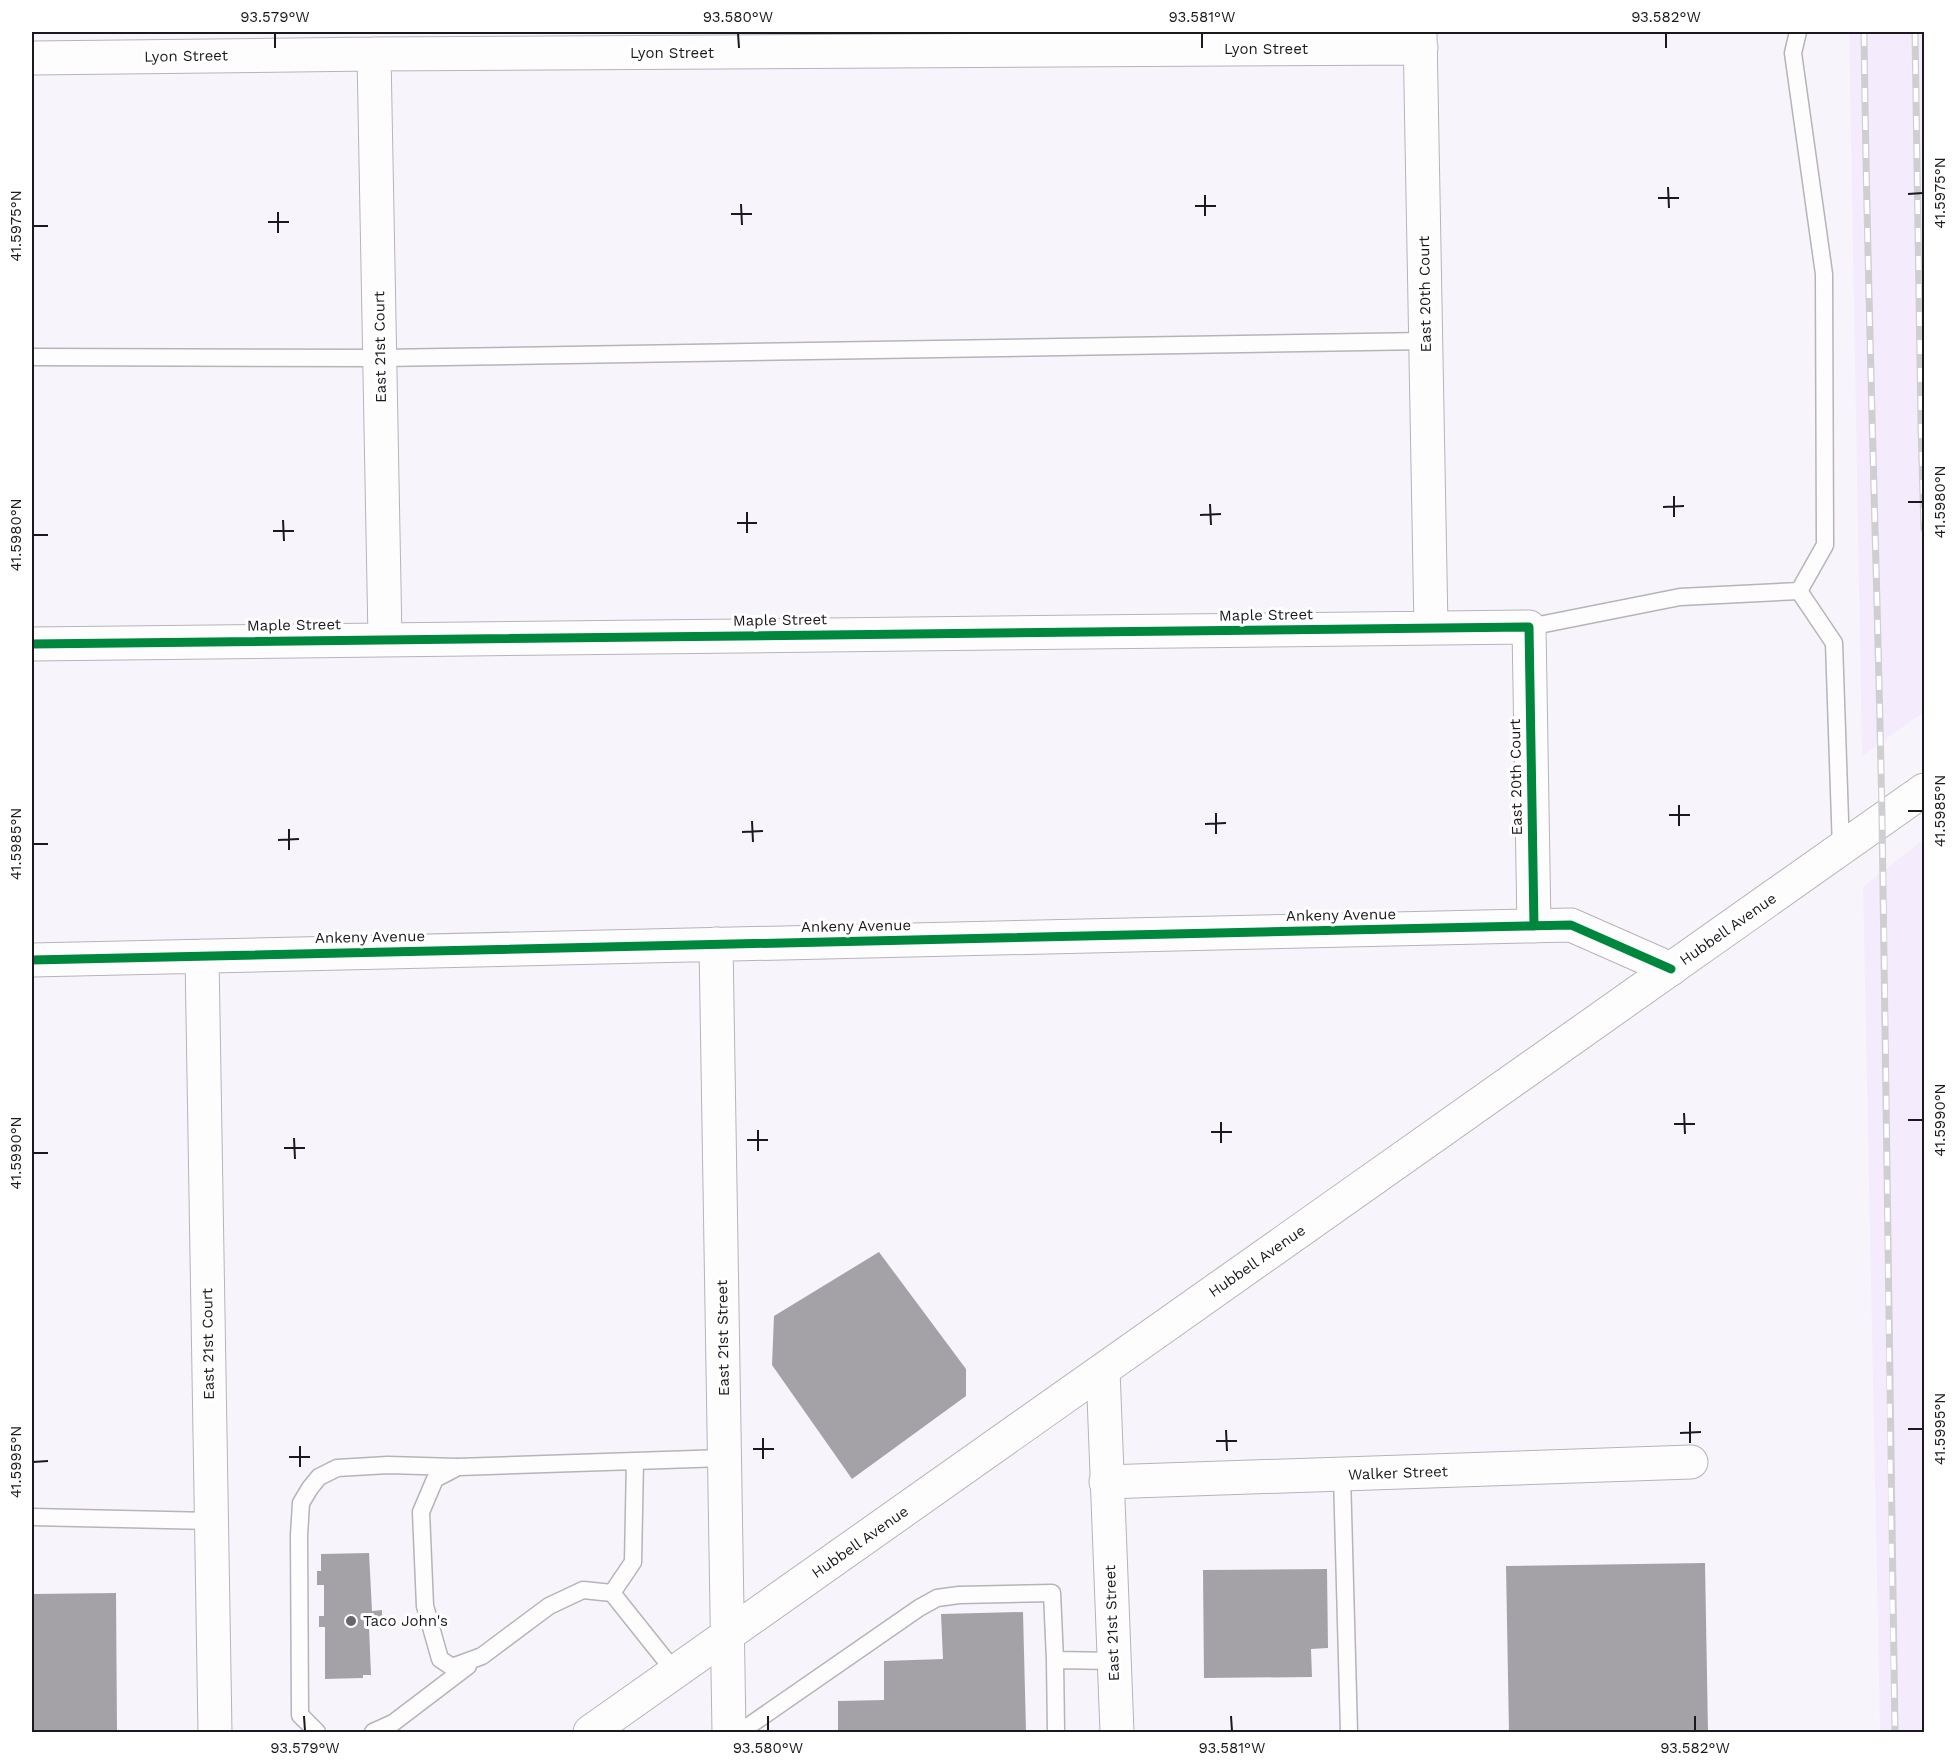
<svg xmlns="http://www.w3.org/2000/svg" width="1956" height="1764" viewBox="0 0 1956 1764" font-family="'Work Sans',sans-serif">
<rect width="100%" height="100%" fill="#f8f4fb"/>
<path fill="#f4ecfc" d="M1849,32H1924V712L1862,756Z
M1924,839V1732H1880L1863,887Z"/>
<path fill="#a5a2a7" d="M879,1252L966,1369V1396L852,1479L772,1365L774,1316Z
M369,1553L372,1611L382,1610V1627H369L371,1675H363V1678L325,1679V1627H319V1616H324V1585H317V1571H321V1554Z
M1705,1563L1708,1732H1509L1506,1566Z
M1327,1569L1328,1648L1311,1649L1312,1677L1204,1678L1203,1570Z
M116,1593L117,1732H32V1594Z
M1023,1612L1026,1732H838V1701L884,1700V1661L943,1659L941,1614Z"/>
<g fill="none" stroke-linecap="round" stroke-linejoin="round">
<defs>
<path id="service" d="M1798,32L1793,53L1824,274L1825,545L1799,591
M32,357L380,358L1426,341
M1529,627L1680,597L1799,591L1834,643L1841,849
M1342,1475L1349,1732
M32,1517L211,1521
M612,1593L633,1562L635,1461
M1055,1660L1056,1732
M675,1672L612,1593L583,1590L549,1606L482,1656L452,1667L440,1659L425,1606L421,1512L435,1479L458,1467L724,1458
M317,1732L300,1715L299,1535L301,1503L310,1488L319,1477L337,1468L388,1465L457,1467
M373,1732L393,1723L468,1666
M740,1732L919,1608L937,1598L959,1595L1052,1593L1055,1660L1114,1661"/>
<path id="minor" d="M1420,32L1431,628
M374,54L385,639
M32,58L374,54L1421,48
M32,644L1529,627L1534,926
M716,944L729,1732
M202,956L215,1732
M32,960L1571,925L1671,969
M1106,1482L1691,1462"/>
<path id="secondary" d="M1103,1370L1117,1732
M590,1732L1924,790"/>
</defs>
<use href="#service" stroke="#b7b3b9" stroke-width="19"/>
<use href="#minor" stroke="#b7b3b9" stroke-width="35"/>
<use href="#secondary" stroke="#b7b3b9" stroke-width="35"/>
<use href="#service" stroke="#fefdfe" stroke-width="16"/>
<use href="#minor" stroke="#fefdfe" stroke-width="33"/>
<use href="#secondary" stroke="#fefdfe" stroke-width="33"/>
<defs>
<path id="rail" d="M1864,32C1867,294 1877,556 1882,818C1888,1123 1888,1428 1895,1732
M1915,32L1921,428L1924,529"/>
</defs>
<use href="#rail" stroke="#cfced0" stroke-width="7"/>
<use href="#rail" stroke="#fff" stroke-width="4.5" stroke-dasharray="14" stroke-linecap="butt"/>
<defs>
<path id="cycleway" d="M32,644L1529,627L1534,926
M32,960L1571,925L1671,969"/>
</defs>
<use href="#cycleway" stroke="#fff" stroke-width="13"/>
<use href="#cycleway" stroke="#00873e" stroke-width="9"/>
</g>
<path fill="none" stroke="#1b181e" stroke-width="2" d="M275,33V48M738,33L739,48M1202,33V48M1666,33V48M1668,187L1669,208M1908,194L1923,193M1205,195V216M1658,198H1679M741,204L742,225M1195,206H1216M278,212V233M731,214H752M268,222H289M33,226H48M1674,496V517M1908,502H1923M1210,504L1211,525M1663,507L1684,506M747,512V533M1200,515L1221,514M283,520L284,541M737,523H757M273,531H294M33,535H48M1679,805V826M1908,811H1923M1216,813V834M1669,815H1690M752,821L753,842M1205,824L1226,823M289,829V850M742,832L763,831M278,840L299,839M33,844H48M1684,1113L1685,1134M1908,1120H1923M1221,1122V1143M1674,1124H1695M758,1130V1151M1211,1132H1232M294,1138L295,1159M747,1140H768M284,1148H305M33,1153H48M1690,1422V1443M1908,1429H1923M1226,1430L1227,1451M1680,1433L1701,1432M763,1438V1459M1216,1441H1237M300,1446V1467M753,1449H774M289,1457H310M33,1462L48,1461M304,1716L305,1731M768,1716V1731M1231,1716L1232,1731M1695,1716V1731"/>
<circle fill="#68656b" stroke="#fff" stroke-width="2" cx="351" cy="1621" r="6"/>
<g text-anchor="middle" stroke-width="6" stroke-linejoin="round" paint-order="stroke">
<g font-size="15" fill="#1b181e" stroke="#fff">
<text x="1266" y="54">Lyon Street</text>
<text x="672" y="58">Lyon Street</text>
<text transform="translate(186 56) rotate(-1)" y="5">Lyon Street</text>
<text transform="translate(1425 294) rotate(-91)" y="5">East 20th Court</text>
<text transform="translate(380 347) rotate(-91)" y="5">East 21st Court</text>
<text transform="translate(1266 615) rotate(-1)" y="5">Maple Street</text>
<text transform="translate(780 620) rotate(-1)" y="5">Maple Street</text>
<text transform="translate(294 625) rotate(-1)" y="5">Maple Street</text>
<text transform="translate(1516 777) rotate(-91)" y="5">East 20th Court</text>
<text transform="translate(1341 915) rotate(-1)" y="5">Ankeny Avenue</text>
<text transform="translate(856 926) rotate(-1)" y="5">Ankeny Avenue</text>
<text transform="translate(1728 929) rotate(-35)" y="5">Hubbell Avenue</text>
<text transform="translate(370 937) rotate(-1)" y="5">Ankeny Avenue</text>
<text transform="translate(1257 1261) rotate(-35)" y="5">Hubbell Avenue</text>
<text transform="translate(723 1338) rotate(-91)" y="5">East 21st Street</text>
<text transform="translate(208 1344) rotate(-91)" y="5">East 21st Court</text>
<text transform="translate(1398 1473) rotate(-2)" y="5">Walker Street</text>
<text transform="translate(860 1542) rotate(-35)" y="5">Hubbell Avenue</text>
<text transform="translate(1112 1623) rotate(-92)" y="5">East 21st Street</text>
</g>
<g font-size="15" fill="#1b181e" stroke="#fff" text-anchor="start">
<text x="363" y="1626">Taco John's</text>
</g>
</g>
<rect width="1956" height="1764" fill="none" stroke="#ffffff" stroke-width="66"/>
<rect x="33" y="33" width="1890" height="1698" fill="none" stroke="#1b181e" stroke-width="2"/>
<g font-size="15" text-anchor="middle" fill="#1b181e">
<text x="275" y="22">93.579°W</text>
<text x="738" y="22">93.580°W</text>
<text x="1202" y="22">93.581°W</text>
<text x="1666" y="22">93.582°W</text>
<text transform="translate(1940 193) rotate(-90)" y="5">41.5975°N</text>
<text transform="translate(16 226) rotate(-90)" y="5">41.5975°N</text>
<text transform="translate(1940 502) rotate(-90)" y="5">41.5980°N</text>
<text transform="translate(16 535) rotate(-90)" y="5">41.5980°N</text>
<text transform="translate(1940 811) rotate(-90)" y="5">41.5985°N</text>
<text transform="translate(16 844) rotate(-90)" y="5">41.5985°N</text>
<text transform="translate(1940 1120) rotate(-90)" y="5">41.5990°N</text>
<text transform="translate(16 1153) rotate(-90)" y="5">41.5990°N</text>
<text transform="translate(1940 1429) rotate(-90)" y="5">41.5995°N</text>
<text transform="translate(16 1462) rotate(-90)" y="5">41.5995°N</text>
<text x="305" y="1753">93.579°W</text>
<text x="768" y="1753">93.580°W</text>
<text x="1232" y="1753">93.581°W</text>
<text x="1695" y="1753">93.582°W</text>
</g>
</svg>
